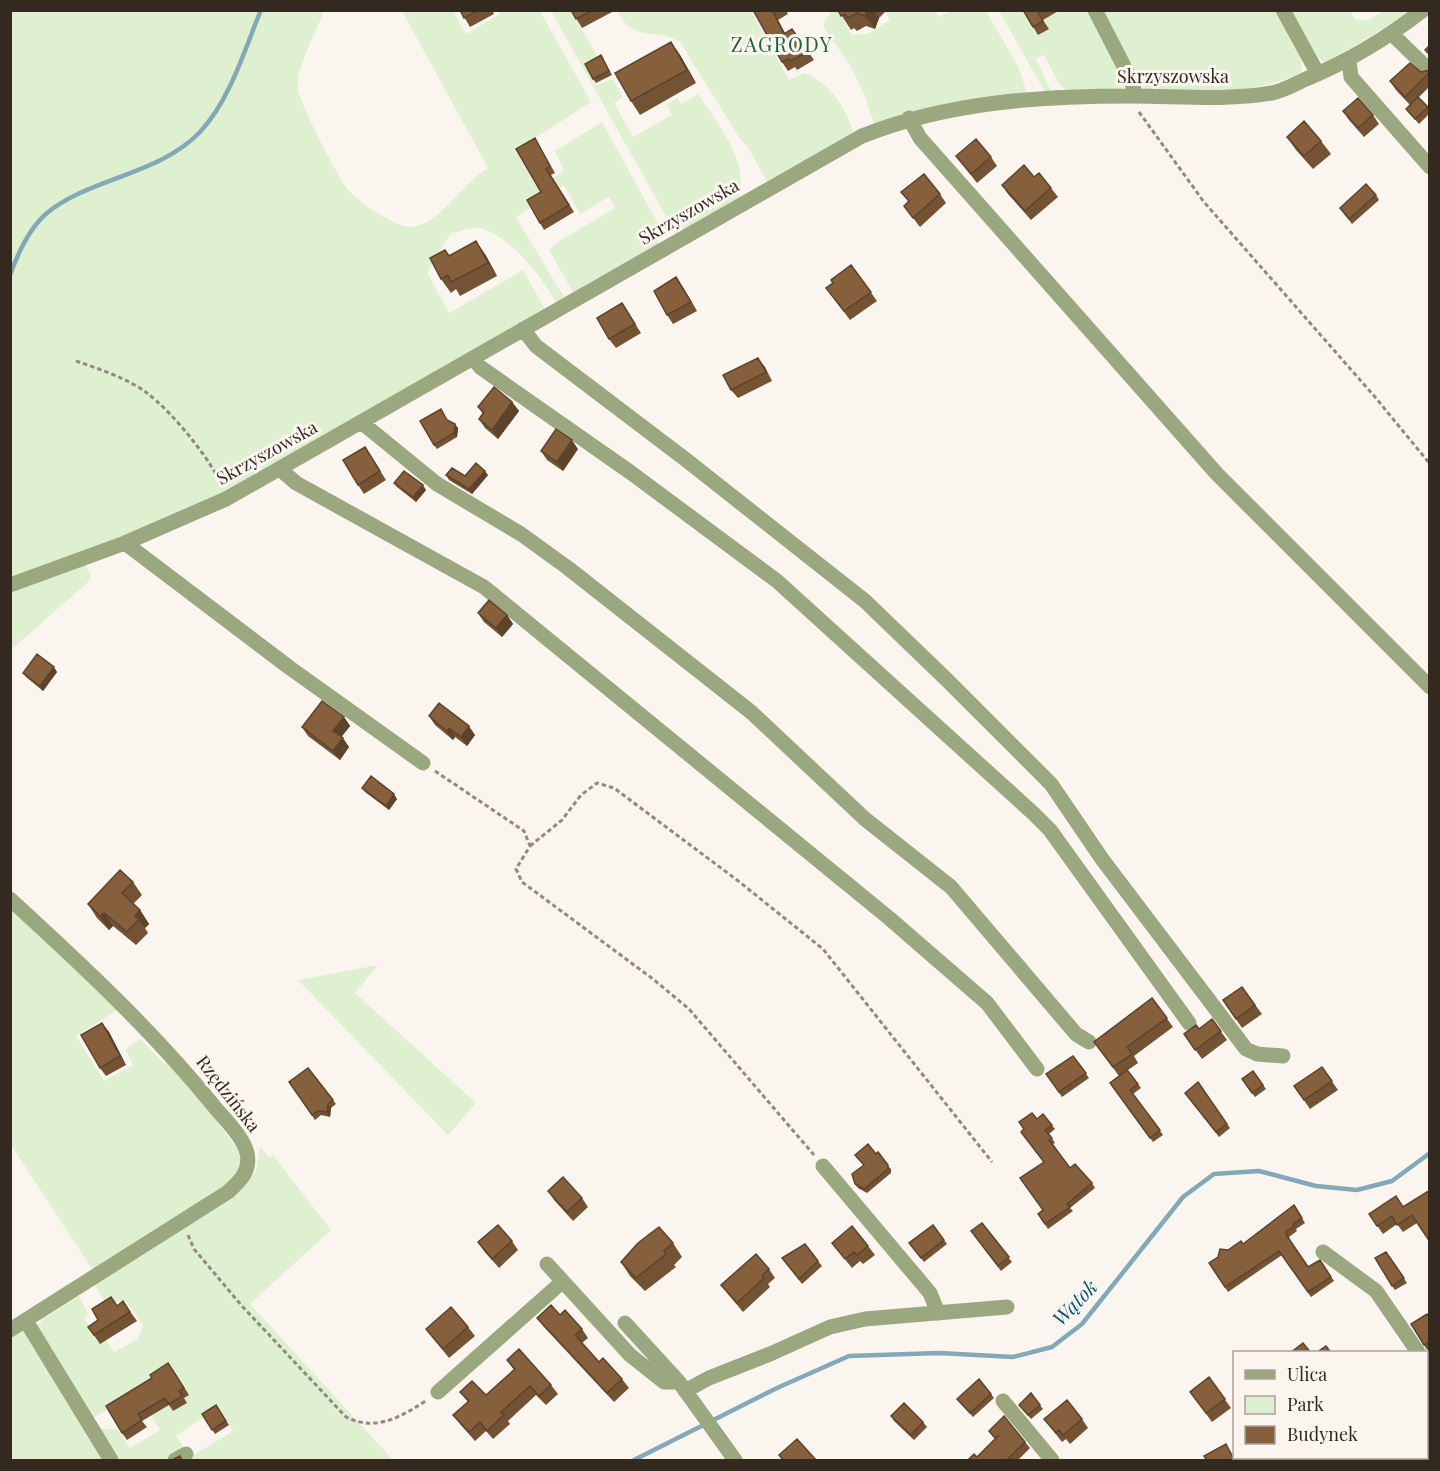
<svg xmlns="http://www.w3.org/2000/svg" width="1440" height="1471" viewBox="0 0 1440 1471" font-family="'Playfair Display',serif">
<rect width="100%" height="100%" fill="#fbf5f0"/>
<path fill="#def0d0" d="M10,11H324C317,30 296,68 298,88C299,102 340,183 351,193C362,204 394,226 410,227C437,228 464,181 488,168L402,11H453L466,34L500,14L498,11H540L591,102L515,151L537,187L564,171L555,151L602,122L660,227L658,244L573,292L549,250L558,242L615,208L609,197L580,214L564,185L516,217L564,297L556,302C542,277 509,234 479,228C472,227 459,232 451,233L427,272L449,313L523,270L545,309L235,487L181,513L11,579Z
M551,11H571L599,59L586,67L596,86L613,78L623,97L614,103L633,137L672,115L667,104L677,98L681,104L698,94C717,123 749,160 739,197L676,234Z
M617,11H751L789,80L805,73C830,84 845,106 853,131L846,138L767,181L747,146L740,139L680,42C655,27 634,44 617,11Z
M832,11H838L852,35L868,34L890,20L885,11H935L939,17L951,11H986L1018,66L1027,93L939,105L874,124L865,96L850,65L824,28V22Z
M999,11H1089L1125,83L1122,90H1066L1059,84L1044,55L1036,59L1051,91L1045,92Z
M1099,11H1277C1288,30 1304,50 1301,73C1253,96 1196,91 1144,90Z
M1291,11H1350L1355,19C1369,23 1371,17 1382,12C1390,8 1404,11 1413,11L1325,63L1318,57Z
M85,565L91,575L88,582L11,650V592Z
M10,909L119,1009L76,1036L104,1081L133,1065L125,1049L141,1039L163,1063H172L238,1149C244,1174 239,1175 221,1190L94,1272L11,1145Z
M378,965L355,993L476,1103L448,1135L298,980Z
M260,1147L269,1157L273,1155L331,1230L250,1304L393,1460H186L233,1431L219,1407L176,1436L184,1448L164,1460H120L100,1429H117L130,1448L160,1430L137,1393L93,1418L36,1328L43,1319L79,1296L89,1315L84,1318L95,1335L101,1332L114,1352L138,1339L143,1326L127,1302L118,1301L108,1307L95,1286L98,1281L245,1185L256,1171Z
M22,1329L105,1460H11L10,1335Z"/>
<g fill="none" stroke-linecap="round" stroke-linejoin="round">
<path stroke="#83a8b8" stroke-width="4.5" d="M10,275C18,253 29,228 47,213C89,178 159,175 200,132C230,100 244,51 261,10
M634,1460L777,1388L849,1356L939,1353L1013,1357L1052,1347L1082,1324L1183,1197L1214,1174L1259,1171L1316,1186L1357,1190L1392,1181L1430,1153"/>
<path stroke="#928981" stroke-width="3" stroke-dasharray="4.5 3" stroke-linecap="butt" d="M1139,112L1204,202L1375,397L1430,464
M76,361C99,369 127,378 147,393C172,412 210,458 222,486
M435,771L524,831L530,846L516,869L522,882L653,979L689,1009L814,1155
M530,846L562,820L581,795L597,783L614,788L737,880L823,949L992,1162
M188,1235L194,1249L242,1306L346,1417C376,1432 401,1417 427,1400"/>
<path stroke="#9ba87f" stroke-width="15" d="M1095,10L1131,80L1136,96
M1283,10L1318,74
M1392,34L1430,71
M1349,61L1351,77L1430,167
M909,118L920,138L1217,474L1430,687
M523,329L536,346L685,459L865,601L947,680L1051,784L1102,859L1246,1049L1257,1054L1283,1056
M473,358L480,367L630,472L777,581L1034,814L1050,830L1189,1023
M361,422L437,484L521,534L568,568L751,712L865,819L951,887L1076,1034L1089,1042
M281,470L296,483L484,587L889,918L987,1003L1037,1069
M125,543L290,668L423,763
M10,585L125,543L226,499L862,136C948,102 1039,96 1131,96C1178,96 1225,101 1272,93C1283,91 1295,84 1306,79C1349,61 1386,39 1423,10
M10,899C82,965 152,1030 213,1105C224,1119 243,1136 247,1153C251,1171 240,1181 228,1192L10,1330
M823,1166L930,1293L938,1313
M1323,1252L1376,1291L1418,1352
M547,1264L630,1355L664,1382H679
M26,1321L111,1460
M625,1323L679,1382L735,1460
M1426,1364L1430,1369
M685,1391L709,1378L770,1354L830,1327L865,1319L1007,1307
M438,1392L562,1282
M1003,1401L1052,1460
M1426,1424L1430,1423
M1407,1458L1409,1460
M175,1460L186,1454
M1351,1460L1357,1458"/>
</g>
<path fill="#735334" d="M460,10H492L494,14L470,27Z
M571,10H614V11L582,28Z
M753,10H786L788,14L778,20L785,33L792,29L814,60L797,70L795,67L788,71L782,62Z
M838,10H884L885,12L879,18L875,29L866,26L857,31L854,28L851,30Z
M1023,10H1060L1043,20L1049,29L1038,35Z
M671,42L680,55L696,83L640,115L631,101Z
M601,55L612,75L596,83L593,79Z
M1430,70V86L1417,99L1428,107L1430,110V113L1419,124L1406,109L1410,105L1396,90L1390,81Z
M1343,111L1373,115L1379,124L1364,137L1349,120Z
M1287,137L1321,141L1331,154L1313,169L1296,150Z
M535,138L555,173L551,175L574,212L544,230L540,223L541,192Z
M956,156L991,157L997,166L977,183Z
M1034,177L1051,188L1058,197L1031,220L1008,194L1002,185Z
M901,192L940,194L946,203L920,227L904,206L909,202Z
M1376,195L1379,200L1352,224L1340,208Z
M485,254L497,276L460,296L456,289L451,293L441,279L449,256Z
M851,265L877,301L850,320L826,288L833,283Z
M682,286L697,311L673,324L667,315Z
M622,303L641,333L616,348L609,339Z
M758,358L772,381L738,398L731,390Z
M512,402L519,411L498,439L485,428L479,419L483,414L478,407Z
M448,420L458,428L457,437L437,449L434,445Z
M365,447L386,480L364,494L358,485Z
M578,449L563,471L547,460L541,451Z
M446,475L465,476L488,475L472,494L449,480Z
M394,483L426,490L416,502L397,487Z
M478,613L507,615L513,624L502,637L484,622Z
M57,672L43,691L26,677L23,673Z
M429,716L475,735L467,746L455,737L453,740L435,725Z
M344,717L350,726L341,737L349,747L340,760L308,736L302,727Z
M362,788L397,799L389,810L365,792Z
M133,882L142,895L133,904L140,910L149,924L145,928L148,933L136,945L113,926L109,930L97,918L88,904Z
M1242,987L1262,1014L1242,1028L1223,1000Z
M1152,998L1173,1027L1134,1056L1138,1063L1128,1070L1141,1088L1133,1094L1163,1135L1153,1142L1110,1083L1119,1076L1094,1042Z
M1212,1019L1227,1040L1202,1059L1184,1034L1199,1029Z
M102,1023L109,1032L126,1065L106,1076L100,1068Z
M1073,1056L1089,1078L1062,1097L1046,1074Z
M1322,1067L1338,1090L1310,1109L1294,1086Z
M308,1068L336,1104L331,1108L330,1117L321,1115L315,1120L289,1082Z
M1253,1071L1266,1089L1255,1097L1242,1079Z
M1198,1082L1230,1128L1219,1137L1185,1093Z
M1043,1114L1055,1129L1049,1134L1055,1143L1053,1144L1070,1168L1092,1183L1095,1188L1070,1208L1073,1211L1048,1229L1038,1214L1043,1210V1162L1037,1119Z
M876,1154L891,1169V1173L867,1193L858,1188L855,1184Z
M1430,1190L1417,1223L1403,1232L1397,1224L1383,1234L1369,1214L1403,1207Z
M548,1191L582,1198L588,1207L573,1221L554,1200Z
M1294,1205L1305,1223L1296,1229L1297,1231L1289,1237L1290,1240L1309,1267L1320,1260L1334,1281L1311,1297L1282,1255L1228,1292L1209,1263L1228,1250L1243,1244Z
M982,1223L1012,1262L1001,1271L971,1231Z
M933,1225L947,1244L924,1262L909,1243Z
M512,1241L518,1250L499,1268L484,1251L478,1242Z
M673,1243L682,1257L674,1265L676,1267L645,1291L630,1276L621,1262Z
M832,1243L868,1246L875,1255L863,1264L860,1261L852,1268Z
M805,1244L822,1266L802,1284L782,1258Z
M1386,1252L1407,1283L1395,1290L1392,1286Z
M769,1269L775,1278L768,1284L770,1287L743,1312L728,1294L721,1285Z
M117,1305L129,1310L137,1321L100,1344L88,1327Z
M560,1315L582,1329L588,1338L582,1343L599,1362L622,1379L629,1388L614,1402L544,1327L537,1318Z
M1430,1318V1348L1427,1350L1411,1324Z
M468,1327L475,1336L449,1358L432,1337L426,1329Z
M507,1360L551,1385L558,1394L546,1405L536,1395L508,1421L510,1424L493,1439L486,1431L475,1441L460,1424L453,1415L468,1402L460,1392L486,1395L514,1370Z
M173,1370L189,1395L184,1398L187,1403L173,1411L169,1405L142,1421L147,1427L127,1440L122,1433Z
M1209,1377L1231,1408L1212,1422L1190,1392Z
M979,1379L994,1398L973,1417L957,1399Z
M1031,1393L1043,1409L1031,1419L1019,1405Z
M216,1405L229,1425L215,1434L202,1414Z
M891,1416L923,1422L927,1427L914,1440L894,1421Z
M1044,1419H1082L1088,1428L1070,1444L1066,1439L1062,1442Z
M989,1431L1025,1442L1030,1448L1017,1461H967L977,1457L995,1439Z"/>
<path fill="#5e432b" d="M867,10H874L879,18L875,29L865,16Z
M771,11L778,20L790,43L784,34Z
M671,42L680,55L696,83L687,70Z
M476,241L485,254L497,276L488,263Z
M676,277L682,286L697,311L691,302Z
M758,358L765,367L772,381L766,372Z
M512,402L519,411L498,439L492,430Z
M455,424L458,428L457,437L454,433Z
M572,440L578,449L563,471L557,462Z
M485,471L488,475L472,494L469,489Z
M423,485L426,490L416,502L413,497Z
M507,615L513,624L502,637L496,628Z
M54,667L57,672L43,691L40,686Z
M344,717L350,726L339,740L333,731Z
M469,726L475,735L467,746L461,737Z
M449,728L455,737L453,740L447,731Z
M343,738L349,747L340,760L333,751Z
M394,794L397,799L389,810L386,806Z
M140,910L149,924L145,928L135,916Z
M104,913L113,926L109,930L100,916Z
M102,1023L109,1032L126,1065L120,1056Z
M328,1104L331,1108L330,1117L327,1112Z"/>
<path fill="#86603d" stroke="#5e432b" stroke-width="1.5" d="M460,10H478L464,18Z
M571,10H593L576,19Z
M753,10H772L784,34L792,29L808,52L790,61L789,58L782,62Z
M838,10H867L865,16L857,13L848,18L845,14L841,16Z
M1023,10H1041L1038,12L1043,21L1033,27Z
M671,42L687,70L631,101L615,73Z
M1430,45V55L1425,50Z
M601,55L609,71L593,79L585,64Z
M1410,63L1421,72L1430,70V72L1405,97L1390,81Z
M1418,97L1428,107L1415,119L1406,109Z
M1358,98L1373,115L1358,128L1343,111Z
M1304,121L1321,141L1304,156L1287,137Z
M535,138L550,166L546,169L569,205L540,223L527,200L541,192L516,149Z
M976,139L991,157L971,174L956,156Z
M1024,165L1034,177L1039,173L1051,188L1025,211L1002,185Z
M924,174L940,194L913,218L904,206L909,201L901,192Z
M1366,184L1376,195L1349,219L1340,208Z
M476,241L488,263L451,282L448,275L441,279L430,258L445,250L449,256Z
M851,265L871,292L844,311L826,288L833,283L831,280Z
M676,277L691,302L667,315L654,291Z
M622,303L635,324L609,339L597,318Z
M758,358L766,372L731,390L723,375Z
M494,387L512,402L492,430L479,419L484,412L478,407Z
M441,409L447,420L455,424L454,433L434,445L420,421Z
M556,429L572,440L557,462L541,451Z
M365,447L380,471L358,485L343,460Z
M476,463L485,471L469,489L446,475L452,468L465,476Z
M404,471L423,485L413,497L394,483Z
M489,600L507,615L496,628L478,613Z
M37,654L54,667L40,686L23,673Z
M322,701L344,717L333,731L343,738L333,751L302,727Z
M439,703L469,726L461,737L449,728L447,731L429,716Z
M371,776L394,794L386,806L362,788Z
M120,870L133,882L122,893L140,910L135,916L139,919L127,932L104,913L100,916L88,904Z
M1242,987L1255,1005L1236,1019L1223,1000Z
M1152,998L1167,1018L1127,1047L1132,1054L1113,1067L1094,1042Z
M1212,1019L1221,1031L1195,1050L1184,1034L1196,1025L1199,1029Z
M102,1023L120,1056L100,1068L81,1035Z
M1073,1056L1086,1073L1059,1092L1046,1074Z
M1322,1067L1332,1081L1304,1100L1294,1086Z
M308,1068L333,1100L328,1104L327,1112L318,1111L312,1115L289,1082Z
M1127,1070L1138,1084L1130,1090L1160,1130L1150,1138L1110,1083Z
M1253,1071L1263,1085L1252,1093L1242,1079Z
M1198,1082L1227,1124L1216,1132L1185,1093Z
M1032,1113L1037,1119L1043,1114L1052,1125L1045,1130L1052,1138L1049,1140L1070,1168L1075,1164L1092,1183L1067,1204L1070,1207L1045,1224L1038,1214L1043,1210L1020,1178L1044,1162L1021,1132L1024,1129L1019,1122Z
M868,1144L876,1154L878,1152L888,1165V1169L864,1189L855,1184L852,1174L864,1165L855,1155Z
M563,1177L582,1198L567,1212L548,1191Z
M1430,1190V1242L1412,1215L1397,1225L1392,1216L1377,1226L1369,1214L1396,1196L1403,1207Z
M1294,1205L1302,1218L1293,1224L1294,1226L1286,1232L1287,1236L1308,1267L1320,1260L1331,1277L1308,1292L1279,1251L1225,1287L1209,1263L1218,1257L1220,1249L1228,1250L1241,1241L1243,1244Z
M982,1223L1009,1257L998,1266L971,1231Z
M498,1225L512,1241L492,1259L478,1242Z
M933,1225L944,1240L921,1258L909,1243Z
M852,1226L868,1246L857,1255L854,1252L845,1259L832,1243Z
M659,1227L673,1243L664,1251L666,1254L636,1278L621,1262L638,1243Z
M805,1244L818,1261L799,1279L782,1258Z
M1386,1252L1404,1278L1392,1286L1375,1258Z
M756,1254L769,1269L762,1276L764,1278L737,1303L721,1285Z
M111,1297L117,1306L123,1301L130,1312L94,1335L88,1327L98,1320L92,1309Z
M551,1305L560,1315L565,1310L582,1329L575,1335L599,1362L603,1358L622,1379L607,1393L537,1318Z
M451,1307L468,1327L443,1349L426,1329Z
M1427,1314L1430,1318V1342L1424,1345L1411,1324Z
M1303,1343L1311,1353H1290Z
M1326,1346L1331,1353H1316Z
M519,1349L551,1385L539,1396L530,1386L501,1412L504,1415L487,1431L480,1422L469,1432L453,1415L469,1401L460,1392L472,1381L486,1395L515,1369L507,1360Z
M168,1363L184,1388L179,1391L182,1396L169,1404L165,1398L138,1414L142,1420L122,1433L106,1406L152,1378L150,1375Z
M1209,1377L1225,1399L1206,1413L1190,1392Z
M979,1379L991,1394L970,1413L957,1399Z
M1031,1393L1040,1405L1028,1415L1019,1405Z
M1067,1400L1082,1419L1063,1435L1059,1430L1056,1433L1044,1419Z
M904,1403L923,1422L911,1435L891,1416Z
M216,1405L226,1421L212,1430L202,1414Z
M1004,1416L1025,1442L1006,1461H967L974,1454L977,1457L999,1435L995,1438L989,1431Z
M797,1439L817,1461H784L779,1455Z
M1226,1444L1235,1461H1207L1204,1456Z
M1430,1445V1461H1415L1413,1458H1426V1447Z
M180,1456L182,1461H170Z"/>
<g text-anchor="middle" stroke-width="6" stroke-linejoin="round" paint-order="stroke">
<g font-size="18" fill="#34291f" stroke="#fbf5f0">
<text x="1173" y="83">Skrzyszowska</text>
<text transform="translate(689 212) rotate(-30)" y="6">Skrzyszowska</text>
<text transform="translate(267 453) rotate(-29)" y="6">Skrzyszowska</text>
<text transform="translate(228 1094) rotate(52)" y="6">Rzędzińska</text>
</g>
<g font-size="20" letter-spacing="1.5" fill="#1d6033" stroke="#fbf5f0">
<text x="782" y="52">ZAGRODY</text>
</g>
<g font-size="20" font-style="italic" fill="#095570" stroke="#fbf5f0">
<text transform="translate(1075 1303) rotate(-46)" y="7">Wątok</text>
</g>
</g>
<rect width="1440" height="1471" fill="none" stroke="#34291f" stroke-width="24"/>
<rect x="1233" y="1351" width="195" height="108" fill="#fbf5f0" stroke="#aba39c" stroke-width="1.5"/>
<rect x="1245" y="1370" width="30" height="9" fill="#9ba87f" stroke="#aba39c" stroke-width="1.5"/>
<text x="1287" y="1381" font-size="18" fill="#34291f">Ulica</text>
<rect x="1245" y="1396" width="30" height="18" fill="#def0d0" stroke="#aba39c" stroke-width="1.5"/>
<text x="1287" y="1411" font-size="18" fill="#34291f">Park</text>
<rect x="1245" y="1426" width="30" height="18" fill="#86603d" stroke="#aba39c" stroke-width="1.5"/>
<text x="1287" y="1441" font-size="18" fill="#34291f">Budynek</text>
</svg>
